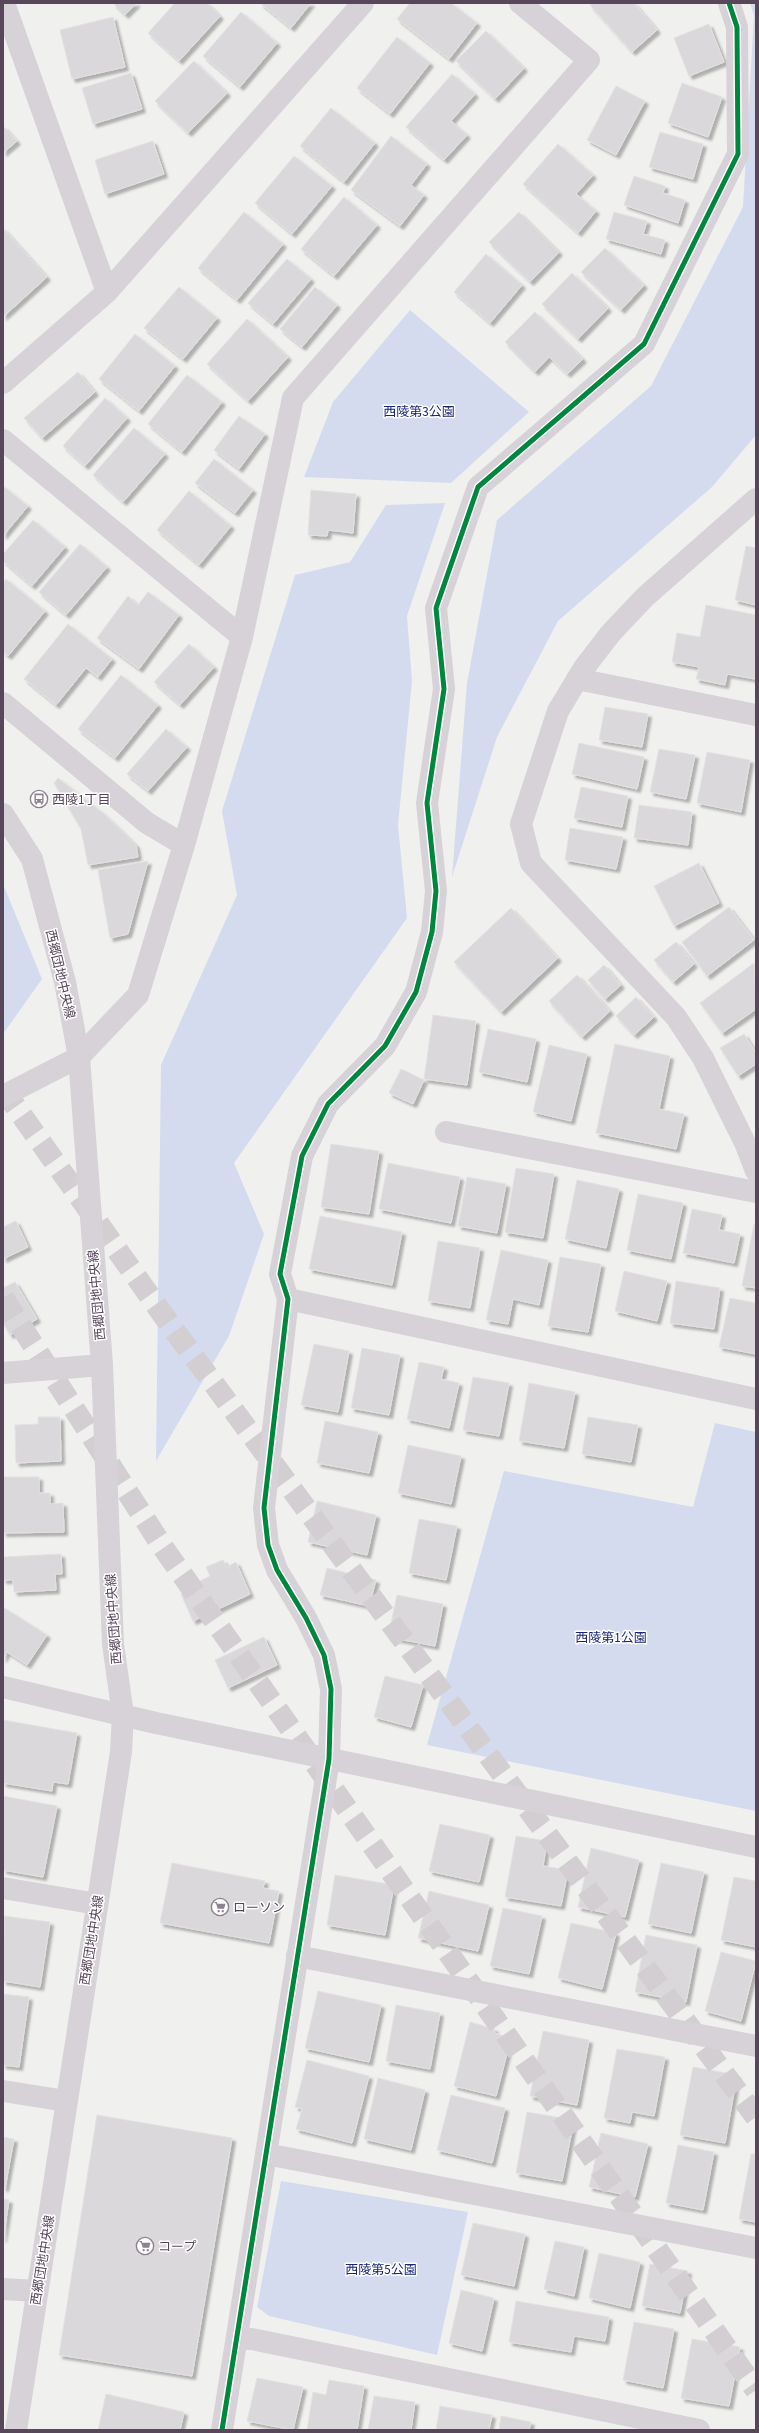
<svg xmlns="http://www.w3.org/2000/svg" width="759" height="2433" viewBox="0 0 759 2433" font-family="'Source Sans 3','Noto Sans JP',sans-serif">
<defs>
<filter id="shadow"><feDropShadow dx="3.5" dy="3.5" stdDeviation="1" flood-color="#0004"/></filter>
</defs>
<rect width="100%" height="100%" fill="#f0f0ef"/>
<path fill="#d4dbee" d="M750,3H756V435L712,487L558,621L497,737L452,877L467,683L497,520L651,386L743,207L754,15Z
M410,310L529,412L451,483L304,477L333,402Z
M445,503L407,616L412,681L398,825L407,918L234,1163L264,1234L229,1336L156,1461L161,1065L237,895L222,811L295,575L350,562L386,505Z
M3,884L42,979L3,1034Z
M715,1423L756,1432V1811L427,1745L504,1471L693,1507Z
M281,2181L468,2212L437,2355L269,2316L257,2307Z"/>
<path fill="#dbd8db" stroke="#e3e1e2" filter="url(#shadow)" d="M113,3H137L125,15Z
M175,3H207L220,16L179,61L148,33Z
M260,3H311L291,28Z
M410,3H451L477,23L449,59L397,19Z
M593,3H634L657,30L632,52L590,5Z
M241,12L277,43L240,87L203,56Z
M113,17L125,67L72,79L60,30Z
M709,24L724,62L689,76L674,38Z
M486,31L524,68L495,99L456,61Z
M397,37L430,63L390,114L357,88Z
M194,61L227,93L188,133L155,101Z
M131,73L142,109L93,124L82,88Z
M452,74L475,94L451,121L467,135L444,160L406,127Z
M682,83L722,97L708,137L668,123Z
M616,86L645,101L616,155L587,140Z
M331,108L375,143L344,182L300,146Z
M3,126L17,141L3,153Z
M660,132L703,144L693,179L649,167Z
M391,136L427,164L411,185L424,195L400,226L351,190Z
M153,141L164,174L105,194L95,160Z
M558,144L593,175L576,194L596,211L578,233L523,184Z
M294,156L332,186L292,234L255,203Z
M634,176L665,186L663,193L685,200L678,223L624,205Z
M344,197L377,225L334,276L301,249Z
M244,212L283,244L237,300L198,268Z
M519,212L559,252L530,282L489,242Z
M614,212L647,221L643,234L665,240L661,254L606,239Z
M3,228L47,277L3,317Z
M605,248L644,285L621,310L581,272Z
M486,254L522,285L490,323L454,292Z
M287,259L311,279L273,324L248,303Z
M572,273L608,308L578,339L542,304Z
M179,287L217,318L183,359L144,328Z
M315,287L337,305L302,347L280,329Z
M535,312L583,359L567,374L549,357L535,372L505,342Z
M247,319L288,357L248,401L207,364Z
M135,334L175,366L139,411L99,379Z
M78,372L95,392L42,438L24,418Z
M187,375L222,402L182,452L148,424Z
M105,398L127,418L85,466L63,446Z
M239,416L265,434L239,469L214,450Z
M134,428L165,454L123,502L93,475Z
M214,459L253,490L235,513L195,483Z
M3,486L28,506L3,536Z
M311,490L356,494L353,533L328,530L327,536L308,535Z
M189,491L231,526L199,565L157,530Z
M33,520L65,547L32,586L3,561V554Z
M80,544L107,567L66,615L39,592Z
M746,546L756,548V605L735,600Z
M6,579L45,611L8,656L3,652V583Z
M148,592L179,615L139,669L97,638L128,596L138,605Z
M706,605L756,615L755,679L727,674L725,685L696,679L699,667L672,662L677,633L700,637Z
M68,624L112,659L98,677L86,668L56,705L24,679Z
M189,644L214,667L180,705L154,682Z
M121,675L158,705L115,758L78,729Z
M605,707L648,714L642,747L599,740Z
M166,729L187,747L148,791L127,774Z
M579,743L644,757L637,789L572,774Z
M659,749L695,755L686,799L650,792Z
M707,752L750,760L741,812L697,803Z
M58,778L103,813L136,845L138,857L88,865L81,829L54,783Z
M581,787L628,796L622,827L574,818Z
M639,805L692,812L688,845L634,838Z
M570,828L623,837L616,869L565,860Z
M148,861L128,934L110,938L98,870Z
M699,863L719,903L674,926L654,886Z
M729,907L754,940L707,976L682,942Z
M511,908L558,958L501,1012L454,962Z
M676,942L694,964L673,982L654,960Z
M754,963L756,1009L722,1033L700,1003Z
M604,965L621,985L605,999L588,980Z
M577,975L610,1011L582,1037L549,1001Z
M636,997L654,1017L634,1035L616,1016Z
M433,1015L476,1021L467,1085L424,1079Z
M488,1029L536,1039L527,1082L479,1072Z
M744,1034L756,1053V1064L738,1076L720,1048Z
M615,1044L670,1056L659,1109L684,1114L676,1149L596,1133Z
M549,1045L587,1054L571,1121L533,1112Z
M401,1069L424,1080L413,1104L389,1093Z
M331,1144L379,1151L369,1214L321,1207Z
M388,1163L460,1177L451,1223L379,1209Z
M516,1168L554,1174L543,1238L505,1232Z
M467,1177L506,1184L497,1233L458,1226Z
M577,1180L619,1189L606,1248L565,1239Z
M638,1194L683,1203L671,1259L627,1250Z
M692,1209L722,1215L719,1230L740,1234L734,1263L683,1253Z
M320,1216L402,1232L392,1285L309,1269Z
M16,1221L28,1247L3,1259V1227Z
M754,1224H756V1288L742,1286Z
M438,1241L480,1248L470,1308L428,1301Z
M501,1250L548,1260L539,1305L513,1299L508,1324L486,1320Z
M560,1257L601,1264L588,1332L548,1326Z
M624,1271L667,1281L657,1321L615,1311Z
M676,1281L720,1288L714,1329L670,1323Z
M15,1282L37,1319L10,1335L3,1323V1288Z
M730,1298L756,1303V1354L719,1347Z
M314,1344L349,1351L338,1412L301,1405Z
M362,1348L400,1355L389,1415L351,1408Z
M419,1362L444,1367L441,1379L459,1383L449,1428L407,1419Z
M473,1377L509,1383L499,1436L463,1430Z
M529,1383L575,1392L564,1448L519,1441Z
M38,1417H60L61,1461L16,1463L15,1425L38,1424Z
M588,1417L638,1425L631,1462L582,1454Z
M325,1421L378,1432L369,1473L317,1463Z
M408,1445L461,1456L451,1504L398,1493Z
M3,1477H39V1493H50V1504L63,1503L64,1532L3,1533Z
M317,1501L376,1515L367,1555L308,1542Z
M419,1519L457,1526L446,1580L409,1573Z
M61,1554L62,1574H55L56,1590L14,1592L13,1580H3V1557Z
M223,1560L227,1567L236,1562L250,1594L193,1621L181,1594L199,1586L198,1582L210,1576L206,1567Z
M327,1568L376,1580L369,1606L320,1595Z
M397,1595L443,1604L435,1646L388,1637Z
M3,1607L47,1635L27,1665L7,1652L3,1659Z
M264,1637L277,1665L228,1688L215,1660Z
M385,1676L423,1685L411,1727L374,1717Z
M3,1720L77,1733L68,1784L53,1782L52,1791L3,1783Z
M3,1796L57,1806L43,1877L3,1870Z
M440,1824L490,1835L479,1882L429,1871Z
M516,1836L547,1841L543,1866L568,1870L561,1906L505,1897Z
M591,1848L639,1860L625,1917L578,1907Z
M172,1863L265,1881L263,1888L279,1891L269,1943L160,1923Z
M661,1863L704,1872L691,1933L648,1924Z
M335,1875L394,1885L385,1935L327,1925Z
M734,1877L756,1881V1947L721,1940Z
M429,1891L489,1905L478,1951L418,1938Z
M503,1908L542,1916L529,1974L490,1966Z
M4,1916L50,1922L40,1987L3,1981Z
M571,1923L616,1933L602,1989L558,1978Z
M646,1935L697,1945L686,2002L635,1992Z
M721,1952L756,1961L741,2021L705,2011Z
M318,1991L381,2005L369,2062L305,2048Z
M3,1994L29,1997L19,2067L3,2065Z
M396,2005L440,2013L430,2069L386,2061Z
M470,2022L495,2029L494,2033L511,2038L496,2096L454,2086Z
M543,2031L589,2040L577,2105L530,2096Z
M617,2049L665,2057L654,2116L632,2112L630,2123L604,2118Z
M307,2060L369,2076L352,2143L296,2129L302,2109L295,2107Z
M693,2067L737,2075L725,2143L680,2135Z
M378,2078L425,2090L411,2150L364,2139Z
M451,2095L505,2108L492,2163L437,2150Z
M527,2112L574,2120L562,2181L516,2173Z
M97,2115L232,2138L192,2376L59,2355Z
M601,2133L648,2144L635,2197L589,2187Z
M3,2137L14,2139L5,2188H3Z
M678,2145L714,2152L703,2210L666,2203Z
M751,2154H756V2222L739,2219Z
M3,2199L9,2200L3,2239Z
M473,2223L525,2234L514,2286L461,2275Z
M555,2241L584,2247L574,2296L544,2289Z
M599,2253L640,2262L630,2308L589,2298Z
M650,2264L688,2271L680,2313L642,2306Z
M461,2290L494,2298L482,2351L449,2343Z
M516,2301L609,2317L605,2341L574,2336L571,2352L509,2342Z
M634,2322L674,2329L663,2388L623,2380Z
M692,2339L740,2347L729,2406L681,2398Z
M257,2378L303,2387L293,2430L247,2421Z
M329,2380L364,2386L357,2430H307L313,2392L326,2395Z
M106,2394L184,2412L180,2430H98Z
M374,2396L415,2402L411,2430H368Z
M440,2406L492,2415L489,2430H436Z
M501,2416L531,2422L529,2430H499Z"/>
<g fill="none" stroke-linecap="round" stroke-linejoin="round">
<path stroke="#d2ced1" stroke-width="22" stroke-dasharray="22 11" stroke-linecap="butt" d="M3,1089L171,1326L756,2117
M3,1298L162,1546L756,2390"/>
<path stroke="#d6d2d7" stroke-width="22" d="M4,3L107,292
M3,383L107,292L363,3
M3,440L242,637
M756,499L645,597L610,634L584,668L558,711L521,824L531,863L676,1017L703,1058L746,1145L756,1171
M577,679L756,715
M3,703L147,823L184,845
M3,1096L79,1057L138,995L184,845L242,637L293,398L589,60L520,3
M446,1132L756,1192
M288,1299L756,1399
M3,1373L102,1365
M3,1687L156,1723L756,1847
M3,1888L97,1904
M297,1956L756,2046
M3,2091L66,2101
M266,2154L756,2248
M3,2289L37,2291
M237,2336L699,2430
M222,2430L329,1759L331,1689L324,1655L306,1618L277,1570L268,1545L264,1508L288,1299L280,1274L302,1156L328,1104L385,1046L416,992L432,932L436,891L427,803L444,689L436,608L478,487L644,344L738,154L737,27L729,3"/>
<path stroke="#d6d2d7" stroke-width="22" d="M3,814L32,859L65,982L79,1057L102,1365L113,1644L123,1715L121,1752L16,2430"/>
<defs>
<path id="cycleway" d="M222,2430L329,1759L331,1689L324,1655L306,1618L277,1570L268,1545L264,1508L288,1299L280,1274L302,1156L328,1104L385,1046L416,992L432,932L436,891L427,803L444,689L436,608L478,487L644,344L738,154L737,27L729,3"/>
</defs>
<use href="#cycleway" stroke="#fff" stroke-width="8"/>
<use href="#cycleway" stroke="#00873e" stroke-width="5"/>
</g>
<defs>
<symbol id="bus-ring" viewBox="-11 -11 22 22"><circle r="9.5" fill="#fff" stroke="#8d828f" stroke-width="1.5"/><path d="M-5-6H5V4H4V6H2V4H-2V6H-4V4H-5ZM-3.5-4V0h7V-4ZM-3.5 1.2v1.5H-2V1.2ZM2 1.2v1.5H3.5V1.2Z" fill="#8d828f"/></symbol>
<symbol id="supermarket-ring" viewBox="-11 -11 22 22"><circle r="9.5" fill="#fff" stroke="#8d828f" stroke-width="1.5"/><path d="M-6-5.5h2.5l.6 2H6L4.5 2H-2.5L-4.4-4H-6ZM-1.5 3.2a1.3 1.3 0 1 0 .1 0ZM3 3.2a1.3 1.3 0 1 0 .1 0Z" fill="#8d828f"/></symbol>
</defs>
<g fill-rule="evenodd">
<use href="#bus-ring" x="29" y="789" width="20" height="20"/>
<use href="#supermarket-ring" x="210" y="1897" width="20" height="20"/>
<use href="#supermarket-ring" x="135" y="2236" width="20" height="20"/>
</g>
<g text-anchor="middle" stroke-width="3" stroke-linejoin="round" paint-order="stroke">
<g font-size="13" fill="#1a267a" stroke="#fff">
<text x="419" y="416">西陵第3公園</text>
<text x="611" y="1642">西陵第1公園</text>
<text x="381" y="2274">西陵第5公園</text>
</g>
<g font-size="13" fill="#58475b" stroke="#fff" text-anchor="start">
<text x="52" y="804">西陵1丁目</text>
<text x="233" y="1912">ローソン</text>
<text x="158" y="2251">コープ</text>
</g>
<g font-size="13" fill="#58475b" stroke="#fff">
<text transform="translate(61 974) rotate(77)" y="5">西郷団地中央線</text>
<text transform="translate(96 1295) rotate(-95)" y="5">西郷団地中央線</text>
<text transform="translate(113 1619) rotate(-94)" y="5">西郷団地中央線</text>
<text transform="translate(91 1940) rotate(-81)" y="5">西郷団地中央線</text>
<text transform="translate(42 2260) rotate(-81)" y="5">西郷団地中央線</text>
</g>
</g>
<rect width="759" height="2433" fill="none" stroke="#58475b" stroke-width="8"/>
</svg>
